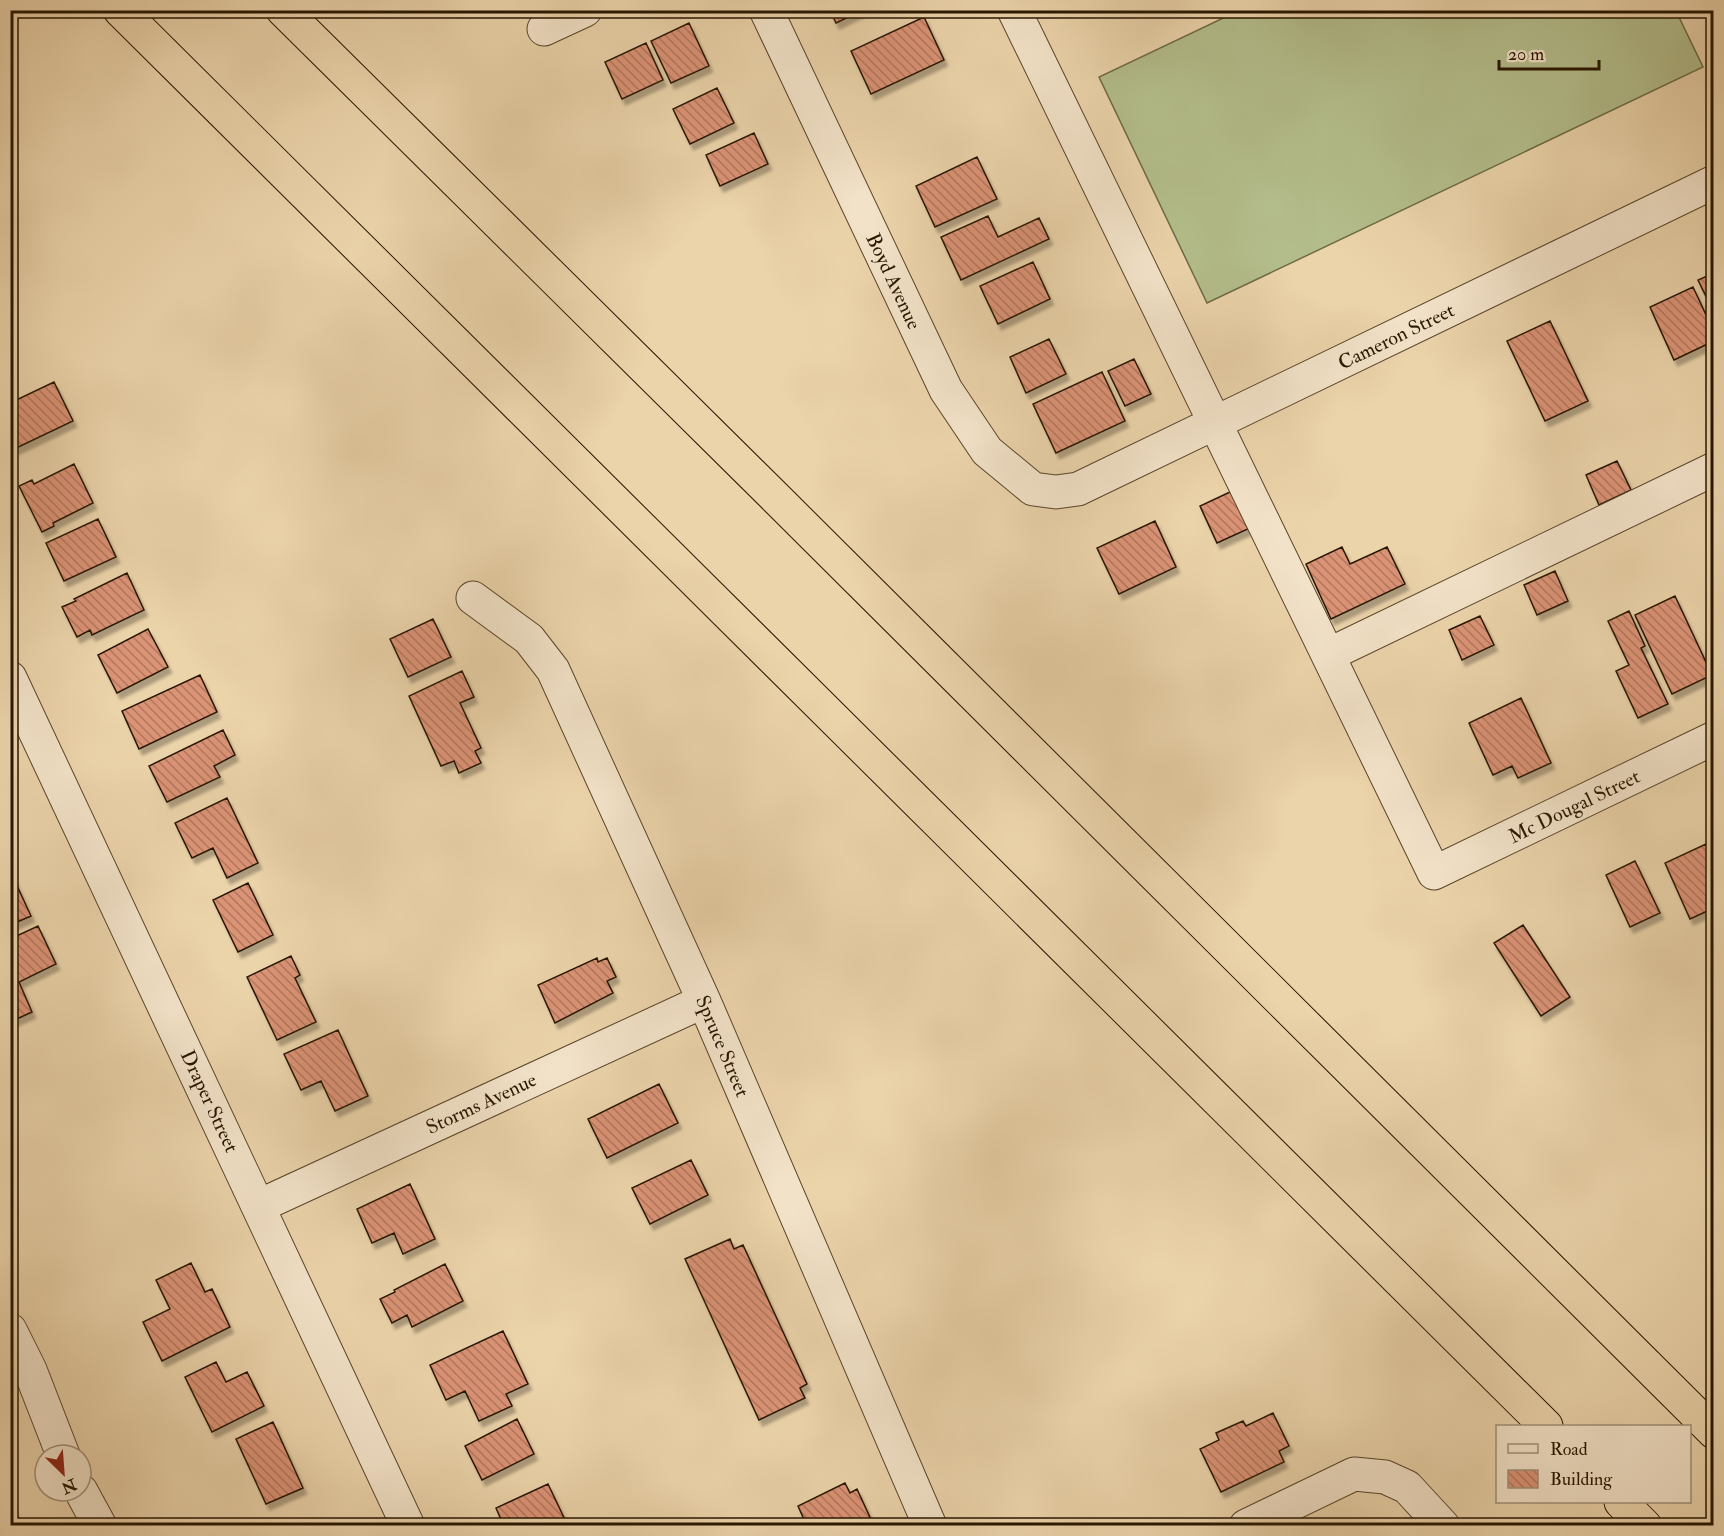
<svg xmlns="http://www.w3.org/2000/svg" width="1724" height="1536" viewBox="0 0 1724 1536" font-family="'IM FELL Double Pica',serif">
<defs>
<pattern id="building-back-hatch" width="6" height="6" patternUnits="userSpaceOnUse" patternTransform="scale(1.5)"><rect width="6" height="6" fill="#db9376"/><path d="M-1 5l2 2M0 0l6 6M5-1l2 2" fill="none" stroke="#b2775e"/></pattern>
<filter id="shadow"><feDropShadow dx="3.5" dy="6" stdDeviation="1.5" flood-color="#0004"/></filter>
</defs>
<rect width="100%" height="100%" fill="#ebd3aa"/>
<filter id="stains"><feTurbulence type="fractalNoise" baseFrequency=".00333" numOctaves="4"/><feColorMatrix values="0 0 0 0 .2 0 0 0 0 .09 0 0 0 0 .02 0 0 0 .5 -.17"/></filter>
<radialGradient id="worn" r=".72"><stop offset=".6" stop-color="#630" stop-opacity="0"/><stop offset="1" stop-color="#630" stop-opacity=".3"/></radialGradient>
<path fill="#b3bd8b" stroke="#6e6a46" stroke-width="1.5" d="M1238,11H1676L1703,67L1207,303L1099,77Z"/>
<path fill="url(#building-back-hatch)" stroke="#281600" stroke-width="1.5" filter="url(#shadow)" d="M830,10H863L836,23Z
M924,17L944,60L871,94L851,51Z
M689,23L709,66L671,83L651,41Z
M646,43L663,80L622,99L605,62Z
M717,88L734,123L690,144L673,109Z
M754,133L768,164L720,186L706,155Z
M977,157L997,199L935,227L916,186Z
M988,216L998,237L1039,218L1049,239L961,280L941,237Z
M1033,262L1050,299L998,324L980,286Z
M1714,273V313L1698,280Z
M1693,287L1714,332V341L1674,360L1650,307Z
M1550,321L1588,401L1545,421L1507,341Z
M1049,339L1066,374L1026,393L1010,357Z
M1134,359L1151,394L1125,406L1108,371Z
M1102,372L1125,421L1056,453L1033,404Z
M54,382L73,421L10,451V403Z
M1617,461L1631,490L1599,505L1586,475Z
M74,464L93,503L53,523L54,526L42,532L19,486L32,480L34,484Z
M1232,491L1250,528L1217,543L1200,506Z
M98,519L116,557L64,581L46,543Z
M1155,521L1176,567L1119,594L1097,548Z
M1342,547L1350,564L1387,547L1405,584L1331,619L1306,564Z
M1555,571L1568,601L1537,615L1524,585Z
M127,573L144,610L92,635L90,630L77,637L62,607L76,601L74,599Z
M1675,596L1712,675L1672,694L1635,615Z
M1629,611L1645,646L1641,648L1668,704L1638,718L1616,671L1629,665L1608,621Z
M1480,616L1494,645L1462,660L1449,630Z
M433,619L451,657L408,677L390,639Z
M148,629L168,667L117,693L98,655Z
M462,671L474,697L460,703L481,748L475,751L481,763L459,773L454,761L441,766L409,696Z
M200,675L217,712L139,749L122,711Z
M1521,698L1551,763L1518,778L1512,766L1493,775L1469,723Z
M223,730L235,755L214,766L220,777L167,802L149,766Z
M227,798L258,863L227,878L213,848L192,858L175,823Z
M1706,844L1714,859V908L1690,919L1665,863Z
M1635,861L1660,913L1630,927L1606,875Z
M13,877L31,916L10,925V879Z
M248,883L273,935L238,952L213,900Z
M1523,925L1570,997L1541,1016L1494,943Z
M38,926L56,964L19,982L32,1012L10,1022V939Z
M291,956L300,975L295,978L316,1022L277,1040L247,977Z
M597,958L598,962L607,958L616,977L607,981L613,993L555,1023L538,985Z
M338,1030L368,1096L335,1111L321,1081L301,1090L284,1054Z
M659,1084L678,1123L607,1158L588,1119Z
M691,1160L708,1195L650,1224L632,1188Z
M410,1184L435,1239L403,1254L394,1233L372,1243L357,1209Z
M730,1239L734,1249L743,1245L807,1384L800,1388L805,1398L759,1420L685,1259Z
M191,1263L205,1292L212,1289L230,1327L162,1361L143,1322L170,1309L156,1280Z
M445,1264L463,1301L412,1327L407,1315L392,1323L380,1299L395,1292L394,1290Z
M503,1331L528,1384L506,1394L512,1406L479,1421L465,1391L446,1400L430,1365Z
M216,1362L226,1382L247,1372L264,1406L212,1432L185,1377Z
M1273,1413L1289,1446L1279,1451L1284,1462L1221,1492L1200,1449L1219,1440L1216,1433L1243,1421L1246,1426Z
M517,1419L534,1454L482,1480L465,1446Z
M273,1422L303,1488L266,1504L236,1439Z
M845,1483L850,1493L857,1489L874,1526H807L798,1506Z
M548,1484L568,1526H504L496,1508Z
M10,1503L21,1523L17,1526H10Z"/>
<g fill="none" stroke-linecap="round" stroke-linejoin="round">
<defs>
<path id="minor" d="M766,10L946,390L987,451L1033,489L1056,492L1078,489L1714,182
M1014,10L1434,873L1714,738
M544,29L585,10
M473,598L529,639L553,670L704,1001L930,1526
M1328,655L1714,469
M10,678L408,1526
M259,1206L704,1001
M10,1330L30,1370L63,1455
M81,1491L100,1526
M1246,1526L1354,1474L1385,1477L1407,1487L1443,1526"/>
<path id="highway" d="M120,10L1546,1426
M283,10L779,501L1714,1432
M1621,1502L1645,1526"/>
</defs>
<use href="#minor" stroke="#59452a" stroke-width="35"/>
<use href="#highway" stroke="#281600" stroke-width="35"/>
<use href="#minor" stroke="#f2e2c8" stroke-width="33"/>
<use href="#highway" stroke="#ebd3aa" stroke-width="33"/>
</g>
<g text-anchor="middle" stroke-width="5" stroke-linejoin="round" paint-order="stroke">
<g font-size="20" fill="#281600" stroke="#f2e2c8">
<text transform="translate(894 281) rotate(65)" y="7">Boyd Avenue</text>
<text transform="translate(1396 336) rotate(-26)" y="7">Cameron Street</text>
<text transform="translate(1574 806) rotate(-26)" y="7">Mc Dougal Street</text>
<text transform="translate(723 1046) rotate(67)" y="7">Spruce Street</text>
<text transform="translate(210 1101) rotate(65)" y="7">Draper Street</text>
<text transform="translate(481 1103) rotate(-25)" y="7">Storms Avenue</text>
</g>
</g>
<rect width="1724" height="1536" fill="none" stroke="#ebd3aa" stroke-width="36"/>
<rect x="12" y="12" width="1700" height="1512" fill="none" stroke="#281600" stroke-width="3"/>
<rect x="18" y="18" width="1688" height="1500" fill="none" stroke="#281600" stroke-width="1.5"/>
<rect x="1496" y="1425" width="195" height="78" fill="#f2e2c8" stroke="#a19078" stroke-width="1.5"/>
<rect x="1508" y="1444" width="30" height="9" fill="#f2e2c8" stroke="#a19078" stroke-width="1.5"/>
<text x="1550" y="1455" font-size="18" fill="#281600">Road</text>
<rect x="1508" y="1470" width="30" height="18" fill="url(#building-back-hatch)" stroke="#a19078" stroke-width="1.5"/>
<text x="1550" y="1485" font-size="18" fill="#281600">Building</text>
<g transform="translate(63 1473) rotate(155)"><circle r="28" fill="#f2e2c8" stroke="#a19078" stroke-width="1.5"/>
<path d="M0-4.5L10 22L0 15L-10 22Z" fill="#8f2418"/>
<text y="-9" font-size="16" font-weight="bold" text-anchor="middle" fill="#281600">N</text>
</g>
<path d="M1499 60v9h100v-9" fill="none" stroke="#281600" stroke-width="3"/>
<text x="1508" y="60" font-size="18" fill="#281600" stroke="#f2e2c8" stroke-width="4.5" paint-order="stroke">20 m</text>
<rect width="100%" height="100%" filter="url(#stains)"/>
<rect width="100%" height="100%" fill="url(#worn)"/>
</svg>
